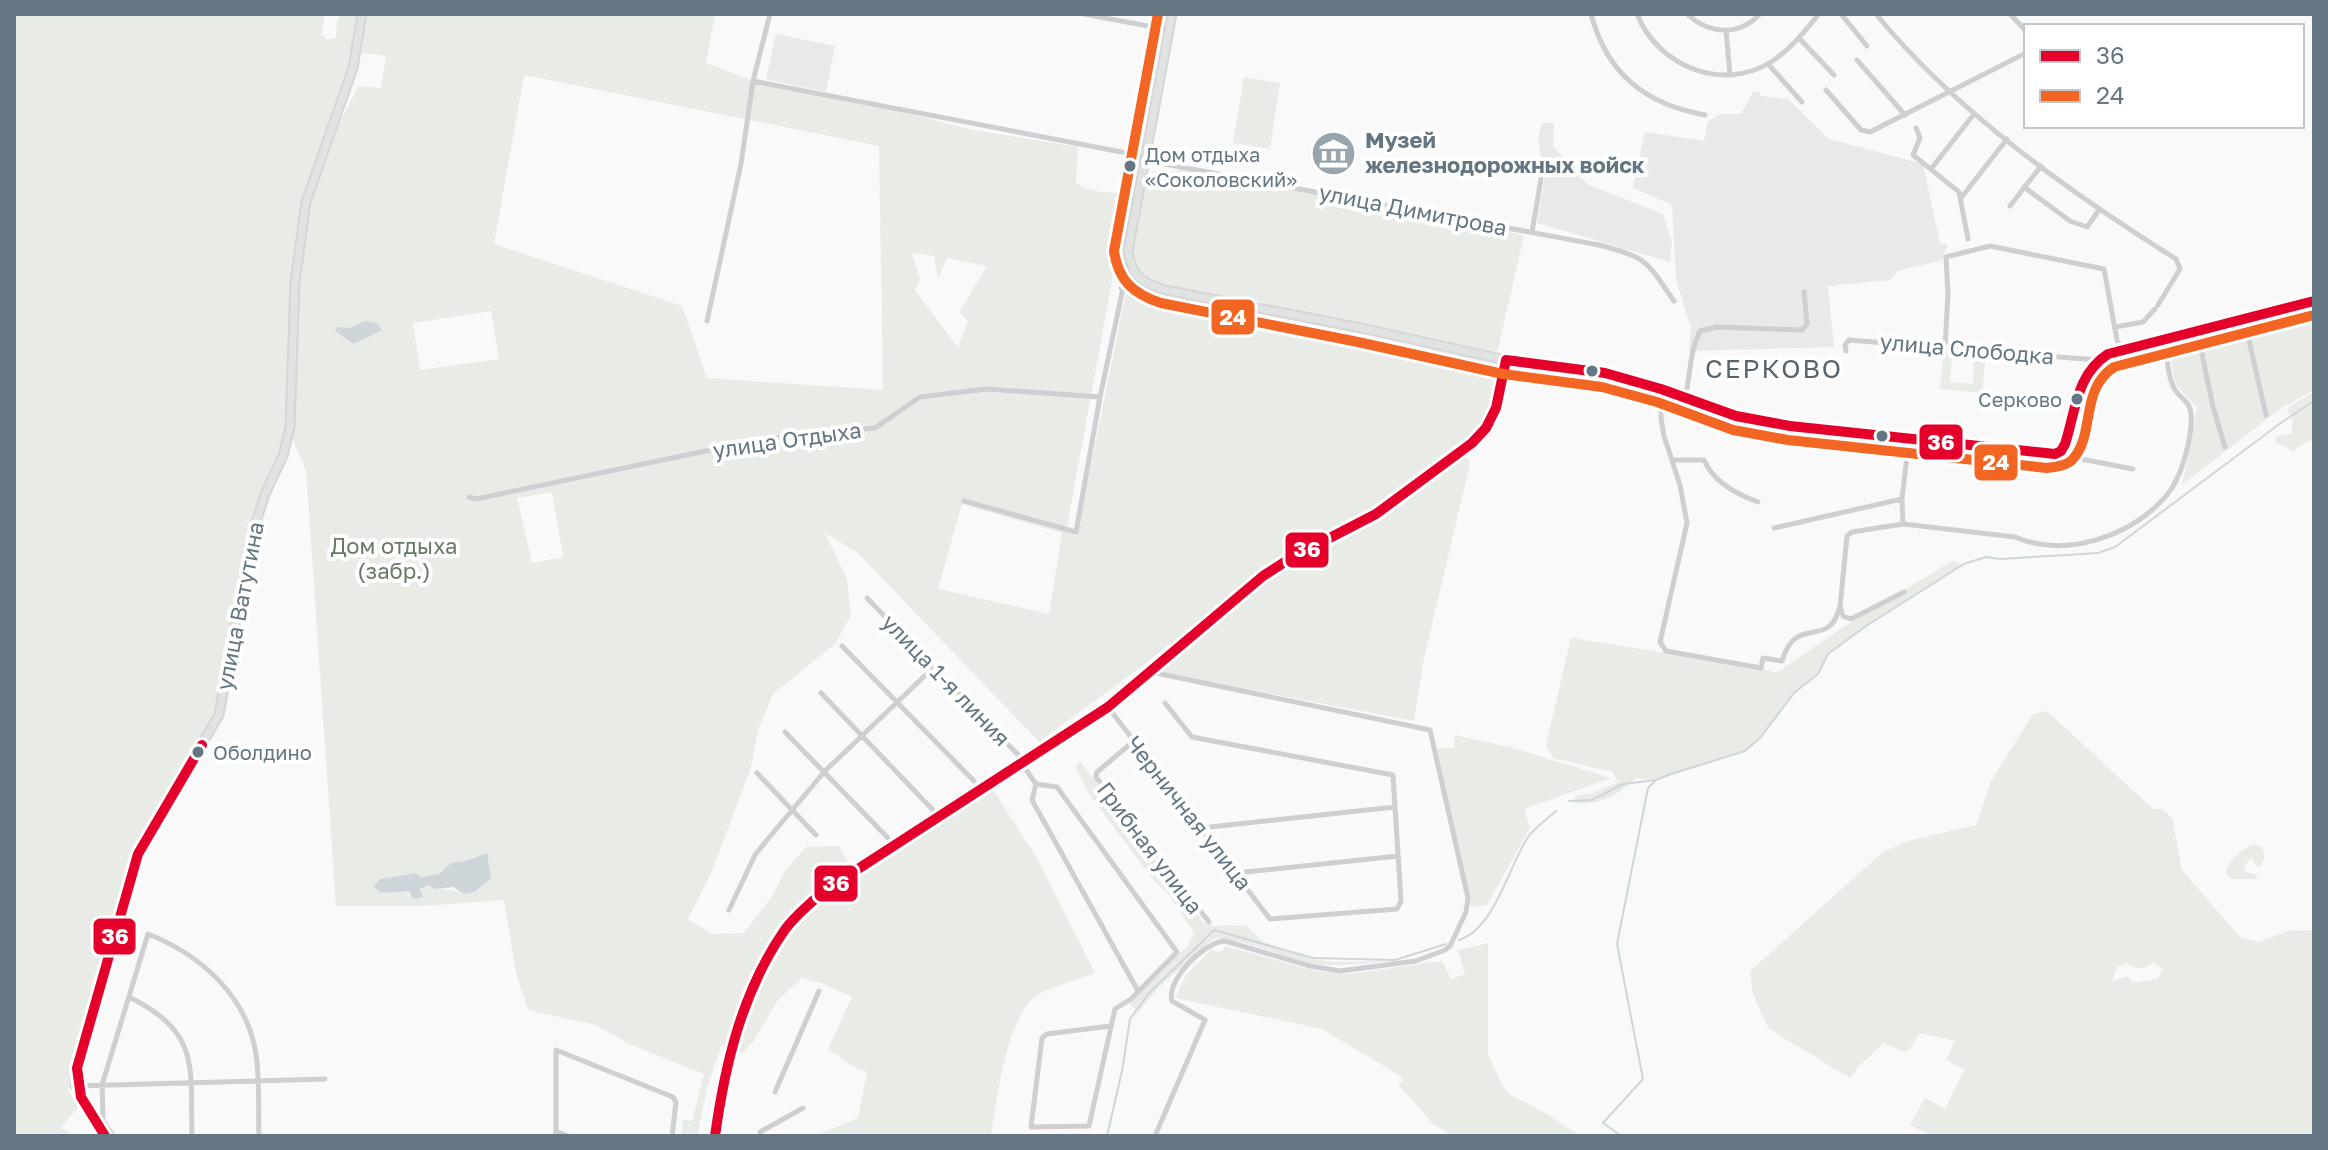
<svg xmlns="http://www.w3.org/2000/svg" width="2328" height="1150" viewBox="0 0 2328 1150" font-family="'Golos Text',sans-serif">
<rect width="100%" height="100%" fill="#f9f9f9"/>
<path fill="#e8e9e9" d="M776,34L835,46L826,92L766,79Z
M1753,92H1759L1761,96L1788,99L1829,139L1923,164L1940,243L1948,244L1942,260L1898,271L1890,280L1828,286L1834,347L1689,351L1691,328L1676,279L1672,205L1633,188L1645,132L1704,141L1708,121L1720,114H1741Z
M1542,123H1554L1553,146L1587,184L1663,214L1672,243L1670,262L1537,223L1545,176L1538,140Z"/>
<path fill="#e8ebe6" fill-rule="evenodd" d="M14,14H325L321,34L327,40L336,38L337,21L341,14H715L706,63L753,81L869,103L973,130L1078,147L1076,182C1087,194 1119,194 1135,191L1138,180L1154,171L1173,172L1181,169L1524,235L1498,350L1490,355L1267,306L1261,302L1165,287L1138,277L1127,256L1116,259L1067,527L1076,537L1127,288L1135,283L1162,299L1499,362L1501,368L1487,416L1473,436L1375,508L1285,553L1141,667L1039,742L858,553L825,533L847,579L851,615L835,644L773,694L759,727L750,771L711,873L688,919L712,934L744,933L773,895L785,871L806,847L839,846L856,876L992,788L1038,860L1095,973C1080,979 1042,989 1032,999C1005,1028 997,1098 991,1136H815L858,1118L867,1072L850,1065L828,1049L852,997L824,984L802,978L778,1000L753,1042L742,1054L736,1047L721,1046L707,1089L697,1136L681,1135L683,1120L692,1121L704,1074L627,1043L596,1025L528,1010L516,972L504,900L423,906H336L306,470L290,434L255,523L219,715L138,854L75,1086L67,1089L80,1106L60,1128L77,1136H14ZM356,52L386,56L381,88L359,86L325,149ZM524,75L879,146L883,390L707,378L682,306L494,244ZM912,253L934,256L938,279L947,258L987,266L959,312L968,321L958,348L915,290L920,279ZM491,311L499,359L420,370L413,323ZM552,492L563,557L532,563L517,498ZM962,504L1062,533L1049,614L938,589ZM486,853L464,894C451,887 440,891 428,885L409,896L408,891L375,886L381,879L416,873L421,877L439,874L451,863L465,861Z
M1244,77L1280,83L1270,149L1233,143Z
M2314,303V390L2280,409L2182,485L2197,408L2175,384L2168,342Z
M1944,350L1986,354L1982,393L1940,389ZM1952,358L1974,360L1973,384L1950,382Z
M2314,392V438L2293,451L2275,442L2277,436L2291,434L2293,422L2287,411L2290,406Z
M1465,454L1470,464L1424,658L1414,721L1163,673L1158,668L1265,579L1294,561L1353,532Z
M1952,561L1964,564L1866,626L1828,654L1818,674L1794,693L1760,738L1745,751L1656,780L1636,778C1619,795 1598,806 1573,803L1577,795L1590,794L1618,782L1612,771C1592,769 1574,761 1554,759L1546,745L1571,638L1761,668L1776,673L1842,628Z
M2047,711L2153,809H2163L2172,818L2182,870L2241,938L2260,942L2290,930L2314,931V1136H1932L1910,1125L1925,1098L1945,1109L1964,1070L1946,1060L1955,1041L1920,1033L1909,1050L1902,1052L1884,1043L1859,1066L1850,1078L1769,1029L1753,995L1750,971L1883,852L1908,841L1976,825L1990,783L2033,714ZM2127,963C2136,971 2144,969 2153,963L2163,969L2157,979L2134,983L2127,976L2112,981L2117,967Z
M1455,735L1513,748L1611,778L1524,809L1530,828L1487,905L1471,907L1437,748H1454Z
M1080,761L1204,923L1214,926L1246,925L1264,943L1311,959L1334,962L1393,961C1366,963 1337,968 1311,963C1278,957 1248,939 1214,938L1157,989L1138,1012L1130,1004L1151,978L1187,947L1194,933L1169,895L1155,882L1089,794L1075,766Z
M2253,844L2262,847L2265,856L2260,867L2255,865L2251,857L2244,867L2246,872L2257,875L2256,879H2231L2226,872C2229,861 2242,848 2253,844Z
M1488,943V1054L1501,1082L1508,1093L1547,1114L1580,1136H1452L1432,1123L1399,1085L1403,1081L1399,1075L1322,1029L1175,998L1186,975L1212,949L1218,952L1223,950L1225,946L1315,971L1349,974L1442,961L1451,979L1465,974L1458,950Z"/>
<path fill="#ced6d9" d="M365,321L376,323L382,330L354,344L335,331L338,327L350,328Z
M487,853L491,879L474,892L464,894L453,887L436,889L428,885L420,889L423,897L414,899L408,891L380,893L374,886L380,879L416,873L421,877L439,874L451,863L465,861Z"/>
<g fill="none" stroke-linecap="round" stroke-linejoin="round">
<path stroke="#ced6d9" stroke-width="2" d="M1569,801L1592,800L1623,784L1656,780
M1459,940C1495,928 1508,868 1528,837C1535,828 1547,819 1556,811
M1107,1136L1122,1071L1130,1019L1150,992L1214,930L1313,958L1395,960L1446,944
M1621,1136L1603,1123L1643,1079L1617,944L1648,788L1656,780L1671,774L1745,751L1760,738L1794,693L1818,674L1828,654L1866,626L1964,564L1986,557L2000,559L2098,553L2115,547L2282,422L2314,401"/>
<defs>
<path id="secondary" d="M1172,14L1128,251C1131,276 1142,283 1165,290L1361,328L1506,360L1605,373L1661,389L1736,416L1790,426L2047,454L2061,451L2065,444C2077,412 2074,371 2108,354L2314,301
M75,1086L77,1068L138,854L219,715L250,541L265,494L283,456L290,427L295,282L306,202L353,68L362,14
M715,1136L721,1094L733,1040L749,996L785,929L824,891L1014,770L1108,707L1263,576L1291,558L1376,514L1472,443L1486,428L1496,408L1506,360"/>
</defs>
<use href="#secondary" stroke="#d5d6d7" stroke-width="11"/>
<path stroke="#cecfd0" stroke-width="5" d="M1084,14L1169,30
M1591,14C1607,74 1645,104 1705,115
M1637,14C1657,65 1721,93 1771,62C1790,50 1804,32 1819,14
M1687,14C1709,34 1738,37 1760,14
M1841,14L1867,46
M1876,14C1956,112 2070,192 2176,259L2180,269L2158,305
M2010,14L2026,31
M1726,31L1730,74
M1799,38L1834,75
M1857,60L1905,115
M1768,64L1802,102
M753,81L1137,155L1149,161L1599,245C1649,258 1645,260 1674,301
M1826,90L1861,130L1870,132L2026,53
M1916,128L1920,138L1913,155L1959,192L1968,239
M1931,169L1974,114
M2024,187L2070,221L2087,227L2099,210
M1961,198L2007,139
M2010,206L2041,166
M1532,232L1541,179
M1121,288L1138,279
M2244,319L2266,415
M707,321L741,164L753,81L770,14
M2115,327L2143,322L2155,309
M2197,330L2213,407L2225,447
M1945,348L1948,294L1946,257L1990,246L2104,269L2117,340L2122,350
M1846,351L1845,345L1849,340L2097,360
M1661,389V418L1664,436L1680,485L1687,523L1660,642L1666,651L1761,668L1763,658L1782,661C1796,613 1828,650 1839,609
M1685,397C1691,375 1689,352 1700,331L1716,327L1802,330L1807,324L1804,292
M2055,454L2133,469
M1673,460H1704C1713,482 1736,494 1758,502
M469,497L476,499L763,439L875,428L920,397L987,389L1100,397
M964,501L1076,532L1100,397L1129,260
M1903,524L1902,499L1909,439
M1774,528L1902,499
M1904,592L1851,619L1843,616L1840,607L1847,536L1852,532L1903,524L2015,537C2066,559 2132,536 2167,495C2182,477 2193,435 2191,413C2190,401 2179,398 2174,388C2167,375 2167,354 2164,339
M867,598L1025,762
M842,646L974,781
M1151,672L1430,730L1468,898L1466,912L1450,946L1445,950L1416,961L1340,971L1310,966L1225,941C1204,942 1166,980 1172,1001L1205,1020L1155,1136
M821,693L933,810
M1108,707L1270,919L1397,909L1401,901L1393,775L1192,737L1165,703
M785,732L888,838
M1134,741L1097,772L1096,777L1209,922
M1022,764L1036,784
M757,773L816,835
M1036,784L1057,787L1177,952L1131,999L1115,1009L1089,1126L1031,1127L1042,1038L1047,1034L1110,1026
M1036,784L1032,800L1138,991
M1201,828L1395,807
M1236,873L1398,856
M729,910L755,855L767,840L825,771L933,668
M129,997C201,1033 190,1066 192,1136
M775,1092L819,991
M556,1131L568,1136
M105,1136L84,1105L75,1086L325,1079
M113,1136L103,1120L102,1085L148,934C201,955 247,996 256,1054C260,1081 258,1109 259,1136
M556,1136V1050L673,1097L676,1102L672,1136
M760,1136V1132L803,1108"/>
<use href="#secondary" stroke="#e1e2e2" stroke-width="7"/>
<defs>
<path id="bus-1" d="M1506,360L1605,373L1661,389L1736,416L1790,426L2055,454L2061,451L2065,444C2076,410 2076,375 2108,354L2314,301
M105,1136L81,1097L77,1068L138,854L202,745
M715,1136C725,1064 742,992 784,931C794,916 811,903 824,891L1108,707L1263,576L1291,558L1376,514L1472,443L1486,428L1496,408L1506,360"/>
<path id="bus-2" d="M1158,14L1114,251C1118,280 1133,294 1161,303L1358,342L1503,374L1602,387L1657,402L1733,430L1788,440L2047,468C2055,467 2066,466 2072,460C2096,435 2079,390 2114,367L2314,315"/>
</defs>
<use href="#bus-1" stroke="#fff" stroke-width="16"/>
<use href="#bus-2" stroke="#fff" stroke-width="16"/>
<use href="#bus-1" stroke="#e4002b" stroke-width="10"/>
<use href="#bus-2" stroke="#f26522" stroke-width="10"/>
</g>
<defs>
<symbol id="museum-disc" viewBox="-11 -11 22 22"><circle r="9.5" fill="#99a4ac" stroke="#fff"/><path d="M0-6L6-3V-2H-6V-3ZM-5-1h2V3h-2ZM-1-1h2V3h-2ZM3-1h2V3H3ZM-6 4H6V6H-6Z" fill="#fff"/></symbol>
</defs>
<g fill-rule="evenodd">
<use href="#museum-disc" x="1308" y="128" width="51" height="51"/>
</g>
<g fill="#657683" stroke="#fff" stroke-width="3">
<circle cx="1130" cy="166" r="7"/>
<circle cx="1592" cy="371" r="7"/>
<circle cx="2077" cy="399" r="7"/>
<circle cx="1882" cy="436" r="7"/>
<circle cx="198" cy="752" r="7"/>
</g>
<g text-anchor="middle" stroke-width="8" stroke-linejoin="round" paint-order="stroke">
<g font-size="20" fill="#657683" stroke="#fff" text-anchor="start">
<text x="1145" y="162">Дом отдыха<tspan x="1145" dy="25">«Соколовский»</tspan></text>
<text x="2062" y="407" text-anchor="end">Серково</text>
<text x="213" y="760">Оболдино</text>
</g>
<g font-size="22" font-weight="bold" fill="#657683" stroke="#fff" text-anchor="start">
<text x="1365" y="148">Музей<tspan x="1365" dy="25">железнодорожных войск</tspan></text>
</g>
<g font-size="22" fill="#657683" stroke="#fff">
<text transform="translate(1413 210) rotate(11)" y="8">улица Димитрова</text>
<text transform="translate(1967 349) rotate(5)" y="8">улица Слободка</text>
<text transform="translate(787 440) rotate(-8)" y="8">улица Отдыха</text>
<text transform="translate(240 606) rotate(-79)" y="8">улица Ватутина</text>
<text transform="translate(946 680) rotate(46)" y="8">улица 1-я линия</text>
<text transform="translate(1189 813) rotate(52)" y="8">Черничная улица</text>
<text transform="translate(1150 848) rotate(53)" y="8">Грибная улица</text>
</g>
<g font-size="22" fill="#687a64" stroke="#fff">
<text x="394" y="554">Дом отдыха<tspan x="394" dy="25">(забр.)</tspan></text>
</g>
<g font-size="26" letter-spacing="2" fill="#57646e" stroke="#fff">
<text x="1774" y="378">СЕРКОВО</text>
</g>
</g>
<g stroke="#fff" stroke-width="3">
<rect x="1210" y="298" width="46" height="38" rx="8" fill="#f26522"/>
<rect x="1918" y="423" width="46" height="38" rx="8" fill="#e4002b"/>
<rect x="1973" y="443" width="46" height="39" rx="8" fill="#f26522"/>
<rect x="1284" y="531" width="46" height="38" rx="8" fill="#e4002b"/>
<rect x="813" y="864" width="46" height="39" rx="8" fill="#e4002b"/>
<rect x="92" y="917" width="45" height="39" rx="8" fill="#e4002b"/>
</g>
<g font-size="22" text-anchor="middle" font-weight="bold" fill="#fff">
<text x="1233" y="325">24</text>
<text x="1941" y="450">36</text>
<text x="1996" y="470">24</text>
<text x="1307" y="557">36</text>
<text x="836" y="891">36</text>
<text x="115" y="944">36</text>
</g>
<rect width="2328" height="1150" fill="none" stroke="#657683" stroke-width="32"/>
<rect x="2024" y="24" width="280" height="104" fill="#ffffff" stroke="#c1c8cd" stroke-width="2"/>
<rect x="2040" y="50" width="40" height="12" fill="#e4002b" stroke="#c1c8cd" stroke-width="2"/>
<text x="2096" y="64" font-size="24" fill="#657683">36</text>
<rect x="2040" y="90" width="40" height="12" fill="#f26522" stroke="#c1c8cd" stroke-width="2"/>
<text x="2096" y="104" font-size="24" fill="#657683">24</text>
</svg>
